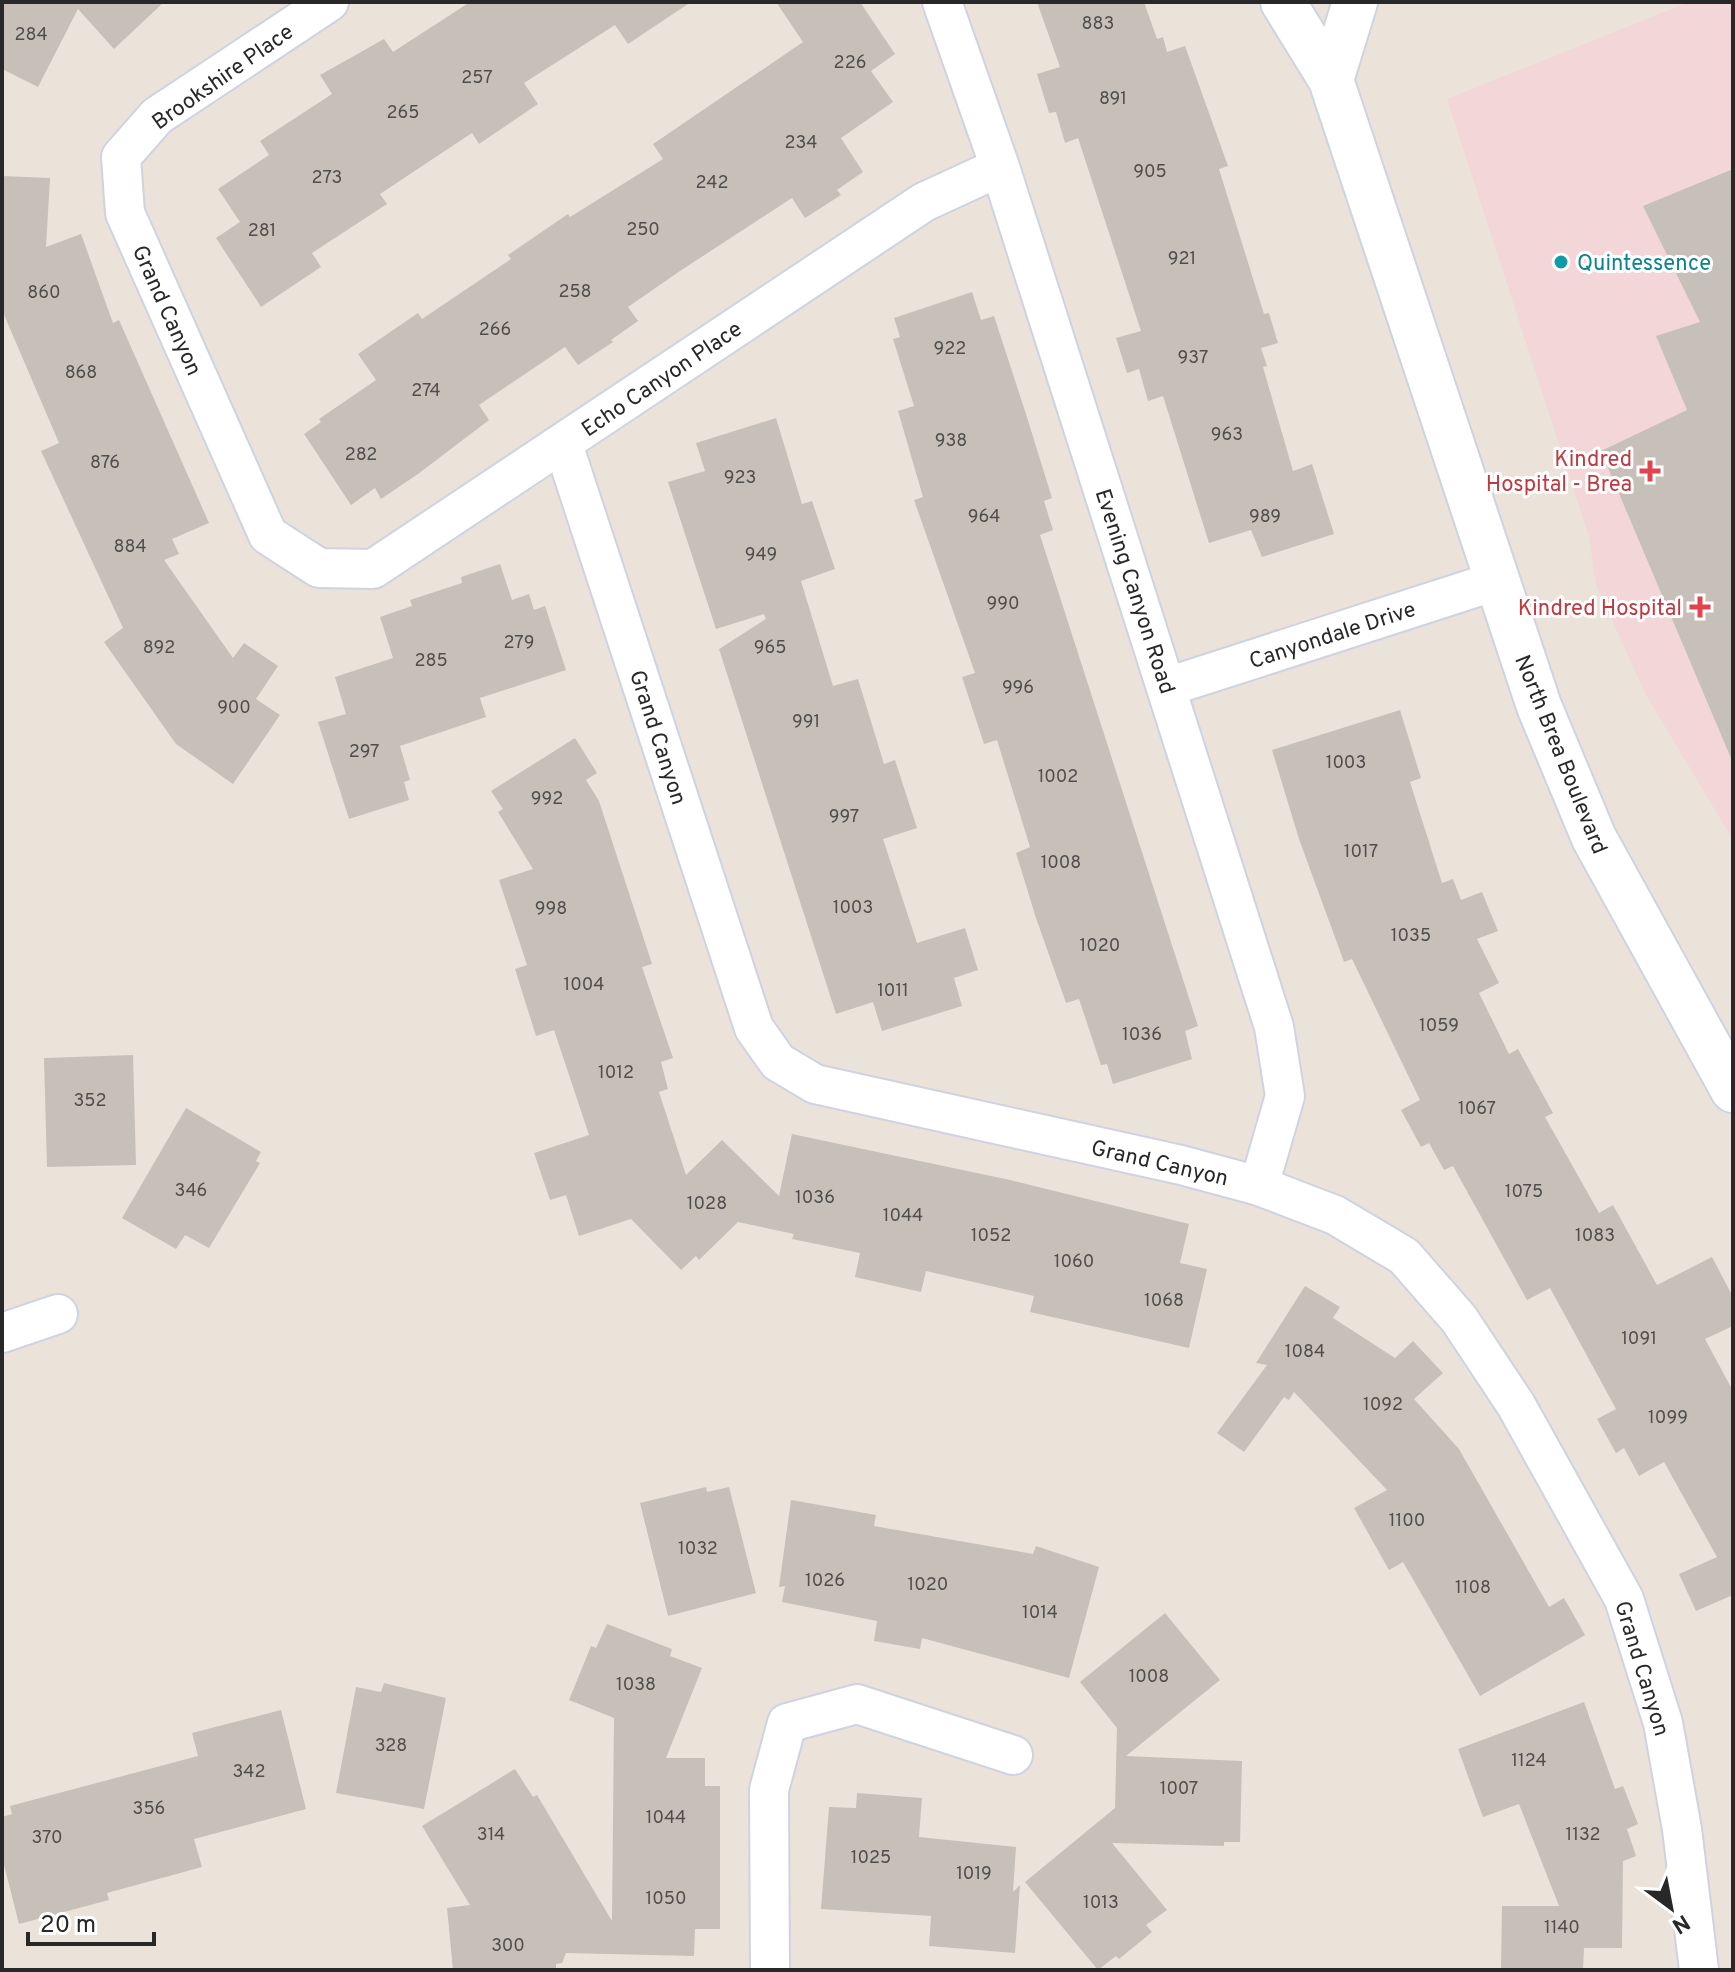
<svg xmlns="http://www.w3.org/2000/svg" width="1735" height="1972" viewBox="0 0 1735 1972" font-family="Overpass,sans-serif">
<rect width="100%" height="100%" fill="#ebe3da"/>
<path fill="#f2d6d8" d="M1689,2H1733V840L1646,695L1596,585L1589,537L1447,99Z"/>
<path fill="#c6c0b9" d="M2,2H164L114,49L78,9L38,87L2,69Z
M470,2H691L628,44L615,25L524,83L538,104L479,144L472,133L380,194L387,204L312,253L321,267L261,307L216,238L240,222L218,189L269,155L260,141L332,94L320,75L384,39L393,52Z
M776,2H860L895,54L871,71L893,102L841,138L863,172L837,190L841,195L805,218L792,198L680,271L628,307L638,321L611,340L613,342L578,365L565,347L479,405L489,420L418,474L381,499L375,488L351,505L304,434L321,422L319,419L376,380L358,354L418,313L422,319L511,259L508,255L568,214L570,217L663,159L653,144L803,42Z
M1037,2H1144L1157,39L1163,37L1167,52L1185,46L1228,166L1219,169L1264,314L1269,313L1278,343L1261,348L1267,366L1263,367L1293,471L1312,464L1334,534L1262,557L1251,530L1209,543L1163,396L1148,401L1139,369L1127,373L1116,338L1141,331L1078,138L1065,143L1056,112L1049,113L1037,74L1060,67Z
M1733,169V763L1601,451L1687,410L1656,336L1700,322L1643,206Z
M2,176L50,178L46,247L81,234L113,323L119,320L209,523L172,539L179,554L164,560L233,658L244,643L278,666L256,699L280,715L233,784L176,744L104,642L123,628L41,451L59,443L2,310Z
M972,292L981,320L994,316L1026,414L1052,498L1044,501L1053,530L1040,535L1198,1026L1185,1031L1192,1059L1113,1084L1107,1064L1101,1065L1079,999L1066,1003L1036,918L1016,853L1030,847L997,740L984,744L962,677L975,673L914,500L923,497L898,411L914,406L893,339L900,337L894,318Z
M776,418L802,504L812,501L835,569L801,581L833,686L858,679L884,764L895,760L917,828L883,839L917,943L965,928L978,970L954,978L962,1006L882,1031L873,1002L836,1014L719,649L766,619L764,614L716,629L668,482L705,471L696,443Z
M500,564L512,600L529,594L534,610L545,606L566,670L480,698L486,717L400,746L410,780L404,782L409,800L349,819L318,722L346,714L335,677L393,658L380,617L412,606L410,600L462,583L461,577Z
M1400,710L1421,778L1410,782L1442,883L1453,879L1461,900L1482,892L1498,931L1477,939L1499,983L1479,993L1509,1054L1518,1049L1553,1113L1545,1117L1599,1213L1613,1205L1657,1285L1712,1257L1733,1297V1326L1705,1339L1733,1391V1595L1696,1611L1679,1574L1717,1557L1664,1462L1639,1476L1624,1448L1616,1453L1597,1419L1616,1409L1550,1288L1527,1300L1453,1166L1444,1170L1429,1143L1421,1147L1401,1110L1420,1100L1352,959L1344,962L1299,839L1272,750Z
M575,738L597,773L586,780L599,801L652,964L642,967L673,1058L661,1062L668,1089L659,1092L686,1175L722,1140L779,1196L792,1134L1010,1180L1189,1224L1180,1263L1207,1269L1189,1348L1030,1312L1034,1296L926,1271L921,1292L855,1277L860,1253L792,1239L794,1234L738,1222L699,1260L696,1256L681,1270L631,1219L579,1236L566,1195L550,1200L534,1153L589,1135L554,1030L536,1036L515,969L527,965L499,880L533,869L498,812L503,809L491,791Z
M133,1055L136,1165L47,1167L44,1058Z
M186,1108L261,1152L256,1161L260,1163L209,1248L185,1235L176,1249L122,1218Z
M1305,1286L1340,1307L1333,1318L1395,1358L1413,1341L1443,1373L1414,1399L1459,1449L1549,1607L1564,1598L1585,1635L1480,1696L1403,1562L1389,1570L1354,1508L1387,1490L1294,1392L1289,1400L1284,1397L1244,1452L1217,1433L1267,1365L1256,1363Z
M706,1487L707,1492L729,1487L756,1593L668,1616L640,1503Z
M791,1500L876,1515L874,1526L1033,1554L1036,1546L1099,1567L1069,1678L922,1638L920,1649L874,1641L877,1621L782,1602L785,1586L779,1587Z
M1165,1613L1220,1680L1126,1756L1242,1761L1240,1842H1224V1846L1112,1843L1167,1910L1146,1925L1152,1932L1119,1959L1116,1956L1098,1970L1025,1882L1115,1808L1117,1728L1080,1682Z
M607,1624L672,1649L670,1656L702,1668L666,1758H705V1786H720V1929H695L694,1956L566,1953L562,1963L556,1964V1970H453L447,1908L470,1905L422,1826L515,1769L533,1797L537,1795L612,1921L614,1718L569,1700L591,1646L596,1648Z
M384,1683L446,1698L424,1809L336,1793L356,1687L381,1692Z
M1584,1702L1615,1789L1623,1786L1638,1824L1627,1829L1636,1856L1623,1861L1622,1948H1584L1583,1970H1501L1502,1906H1559L1519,1804L1483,1817L1458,1749Z
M281,1710L306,1809L194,1839L202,1867L107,1893L109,1900L19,1924L2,1857V1817L12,1814L10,1806L198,1756L192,1733Z
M857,1793L922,1798L919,1837L1016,1847L1013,1892L1020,1885L1015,1953L929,1946L931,1916L821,1909L829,1807L856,1808Z"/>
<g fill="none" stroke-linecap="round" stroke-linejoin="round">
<defs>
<path id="street" d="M329,2L157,116L121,157L125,213L268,535L319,568L373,569L924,202L1000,167
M942,2L1000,167L1274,1027L1285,1096L1259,1186
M563,444L754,1028L778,1062L815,1084L1181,1165L1259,1186L1335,1215L1404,1256L1459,1319L1516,1405L1624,1599L1663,1723L1682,1829L1699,1970
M1167,687L1496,581
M2,1333L58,1314
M770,1970L769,1790L787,1723L857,1704L1013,1755"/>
<path id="secondary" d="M1283,2L1331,80L1539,706L1594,838L1733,1090
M1331,80L1355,2"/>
</defs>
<use href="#street" stroke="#cfd2e1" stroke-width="42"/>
<use href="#secondary" stroke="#cfd2e1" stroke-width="48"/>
<use href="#street" stroke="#fff" stroke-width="38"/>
<use href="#secondary" stroke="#fff" stroke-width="44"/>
</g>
<circle fill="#0f9aa8" stroke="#fff" stroke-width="3" cx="1561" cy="262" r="8"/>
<g fill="#e0444e" stroke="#fff" stroke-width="3">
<path d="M1646 459h8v8h8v8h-8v8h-8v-8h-8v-8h8z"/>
<path d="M1696 595h8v8h8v8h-8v8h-8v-8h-8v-8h8z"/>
</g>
<g text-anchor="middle" stroke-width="6" stroke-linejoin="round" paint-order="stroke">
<g font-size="18" fill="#504e4c">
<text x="1098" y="29">883</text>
<text x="31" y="40">284</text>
<text x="850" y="68">226</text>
<text x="477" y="83">257</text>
<text x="1113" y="104">891</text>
<text x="403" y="118">265</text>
<text x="801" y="148">234</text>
<text x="1150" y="177">905</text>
<text x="327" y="183">273</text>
<text x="712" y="188">242</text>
<text x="643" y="235">250</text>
<text x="262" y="236">281</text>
<text x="1182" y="264">921</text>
<text x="575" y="297">258</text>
<text x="44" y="298">860</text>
<text x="495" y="335">266</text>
<text x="950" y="354">922</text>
<text x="1193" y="363">937</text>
<text x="81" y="378">868</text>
<text x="426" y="396">274</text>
<text x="1227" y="440">963</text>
<text x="951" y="446">938</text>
<text x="361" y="460">282</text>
<text x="105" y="468">876</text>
<text x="740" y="483">923</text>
<text x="984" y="522">964</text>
<text x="1265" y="522">989</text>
<text x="130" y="552">884</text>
<text x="761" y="560">949</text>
<text x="1003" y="609">990</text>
<text x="519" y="648">279</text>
<text x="159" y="653">892</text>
<text x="770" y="653">965</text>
<text x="431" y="666">285</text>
<text x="1018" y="693">996</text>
<text x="234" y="713">900</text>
<text x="806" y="727">991</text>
<text x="364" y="757">297</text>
<text x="1346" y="768">1003</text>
<text x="1058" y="782">1002</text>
<text x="547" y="804">992</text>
<text x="844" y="822">997</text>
<text x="1361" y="857">1017</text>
<text x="1061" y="868">1008</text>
<text x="853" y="913">1003</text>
<text x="551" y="914">998</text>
<text x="1411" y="941">1035</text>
<text x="1100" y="951">1020</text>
<text x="584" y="990">1004</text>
<text x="893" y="996">1011</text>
<text x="1439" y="1031">1059</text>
<text x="1142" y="1040">1036</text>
<text x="616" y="1078">1012</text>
<text x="90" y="1106">352</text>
<text x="1477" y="1114">1067</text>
<text x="191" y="1196">346</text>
<text x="1524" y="1197">1075</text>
<text x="815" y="1203">1036</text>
<text x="707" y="1209">1028</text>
<text x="903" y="1221">1044</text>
<text x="991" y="1241">1052</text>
<text x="1595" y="1241">1083</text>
<text x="1074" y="1267">1060</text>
<text x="1164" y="1306">1068</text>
<text x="1639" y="1344">1091</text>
<text x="1305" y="1357">1084</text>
<text x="1383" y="1410">1092</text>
<text x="1668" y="1423">1099</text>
<text x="1407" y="1526">1100</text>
<text x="698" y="1554">1032</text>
<text x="825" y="1586">1026</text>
<text x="928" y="1590">1020</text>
<text x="1473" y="1593">1108</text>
<text x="1040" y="1618">1014</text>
<text x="1149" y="1682">1008</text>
<text x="636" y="1690">1038</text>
<text x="391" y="1751">328</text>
<text x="1529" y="1766">1124</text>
<text x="249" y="1777">342</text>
<text x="1179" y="1794">1007</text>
<text x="149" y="1814">356</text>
<text x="666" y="1823">1044</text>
<text x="491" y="1840">314</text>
<text x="1583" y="1840">1132</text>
<text x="47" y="1843">370</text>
<text x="871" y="1863">1025</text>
<text x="974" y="1879">1019</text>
<text x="666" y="1904">1050</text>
<text x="1101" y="1908">1013</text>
<text x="1562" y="1933">1140</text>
<text x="508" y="1951">300</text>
</g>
<g font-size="22" fill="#282828" stroke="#fff">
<text transform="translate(222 76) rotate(-35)" y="8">Brookshire Place</text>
<text transform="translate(168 310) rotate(66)" y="8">Grand Canyon</text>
<text transform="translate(661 378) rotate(-34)" y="8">Echo Canyon Place</text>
<text transform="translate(1136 591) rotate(72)" y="8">Evening Canyon Road</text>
<text transform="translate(1332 634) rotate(-18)" y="8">Canyondale Drive</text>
<text transform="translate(659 737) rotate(72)" y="8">Grand Canyon</text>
<text transform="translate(1562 754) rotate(68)" y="8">North Brea Boulevard</text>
<text transform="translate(1160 1162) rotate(13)" y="8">Grand Canyon</text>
<text transform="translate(1643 1668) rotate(73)" y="8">Grand Canyon</text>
</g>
<g font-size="22" fill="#0d838f" stroke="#fff" text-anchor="start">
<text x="1577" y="270">Quintessence</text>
</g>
<g font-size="22" fill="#be3a42" stroke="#fff" text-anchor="end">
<text x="1632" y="466">Kindred<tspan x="1632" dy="25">Hospital - Brea</tspan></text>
<text x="1682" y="615">Kindred Hospital</text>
</g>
</g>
<rect width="1735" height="1972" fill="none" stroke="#282828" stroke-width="8"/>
<g transform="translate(1671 1908) rotate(148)" stroke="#ffffff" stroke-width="6" paint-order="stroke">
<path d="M0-6L14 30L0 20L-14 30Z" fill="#282828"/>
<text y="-12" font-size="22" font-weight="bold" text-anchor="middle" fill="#282828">N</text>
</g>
<path d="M28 1932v12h126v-12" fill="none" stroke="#282828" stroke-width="4"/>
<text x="40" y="1932" font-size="24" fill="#282828" stroke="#ffffff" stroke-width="6" paint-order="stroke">20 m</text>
</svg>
